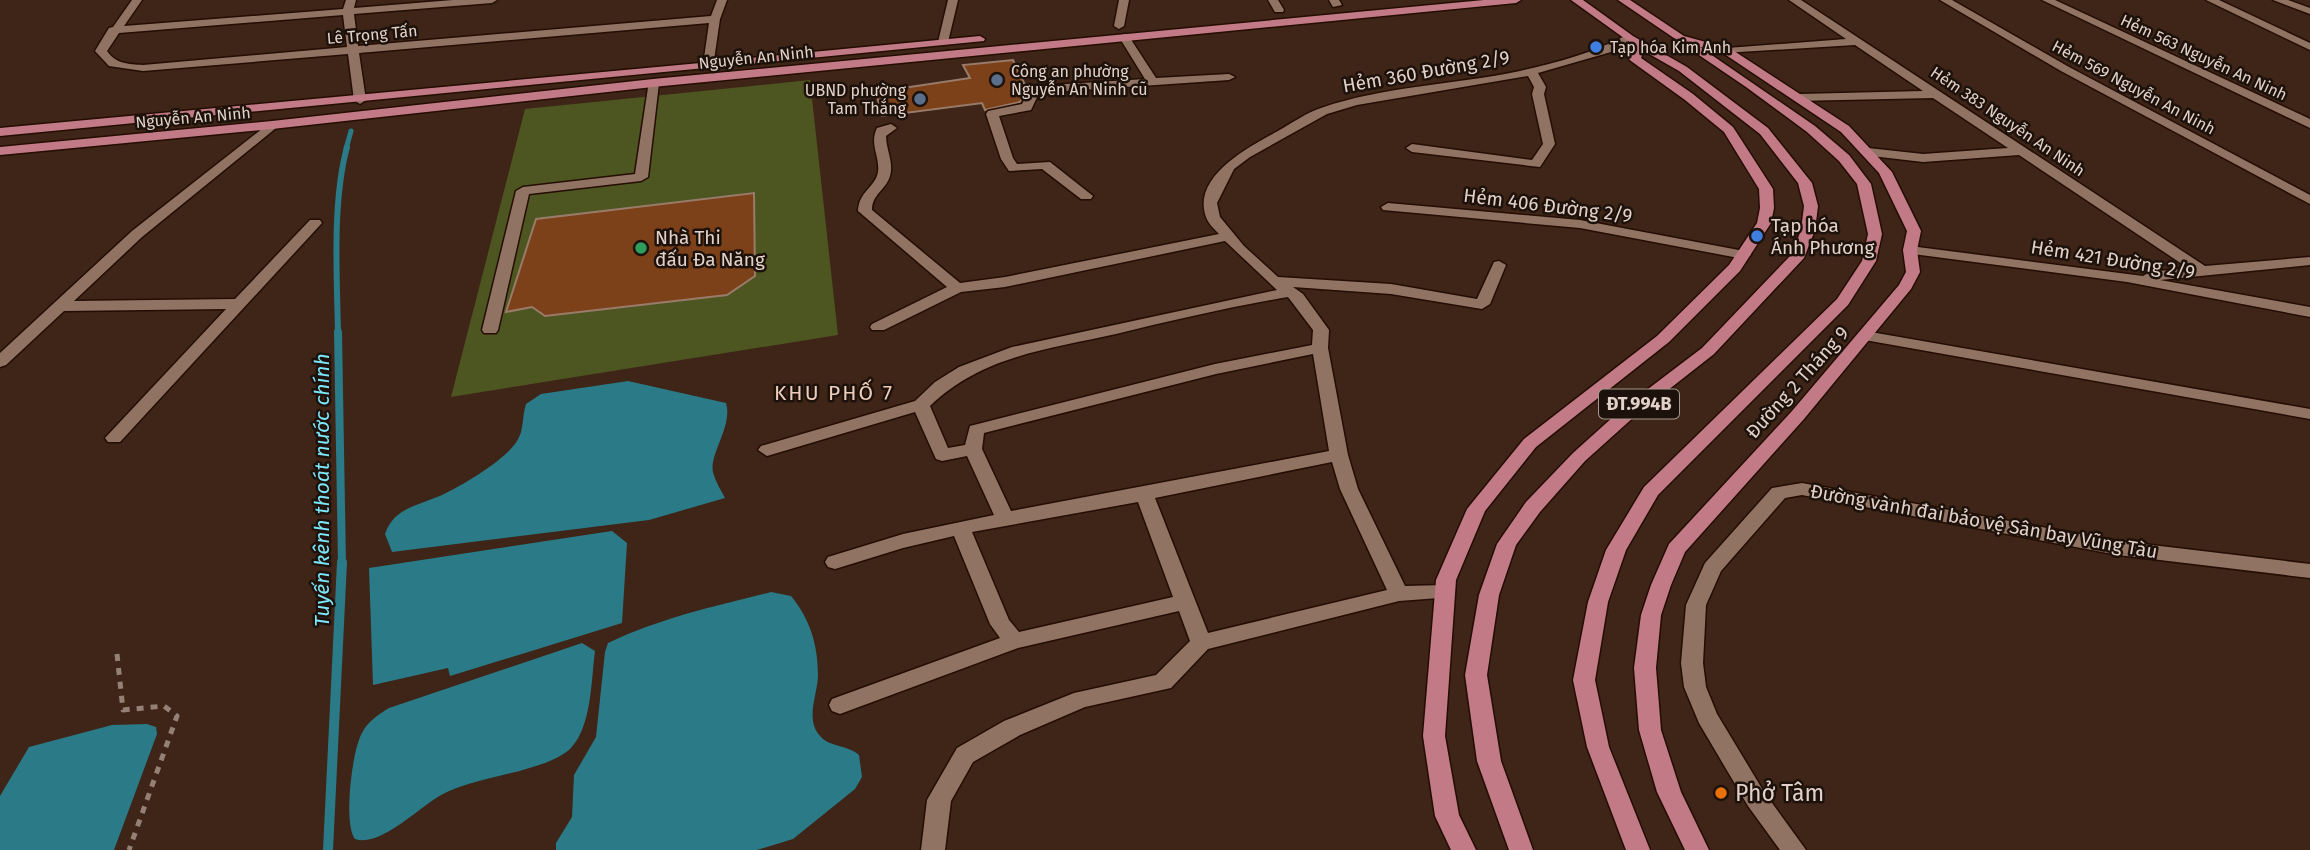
<svg xmlns="http://www.w3.org/2000/svg" width="2310" height="850" viewBox="0 0 2310 850" font-family="'Fira Sans',sans-serif">
<rect width="100%" height="100%" fill="#3e2517"/>
<path fill="#4d5521" d="M810,80L838,335L451,397L525,109Z"/>
<path fill="#2a7a88" d="M628,381L726,403C733,426 709,454 713,472C715,481 721,490 725,498L649,520L392,552L385,534C394,506 423,505 446,493C466,483 505,460 517,441C524,431 522,416 526,404L541,394Z
M612,531L627,543L622,623L450,676L448,668L373,685L369,568Z
M771,592L791,596C810,619 818,645 818,675C818,694 804,720 821,737C830,747 848,745 859,755L862,777L855,789L793,839L757,850H556V843L572,817L574,775L596,737L605,652L608,643C660,618 716,606 771,592Z
M582,643L595,651C591,680 592,727 570,749C545,772 477,776 443,794C420,806 380,848 355,839C343,824 352,750 362,733C368,721 378,715 389,708Z
M147,724L156,727L157,734L114,850H0V796L29,747L112,725Z"/>
<g fill="none" stroke-linecap="round" stroke-linejoin="round">
<path stroke="#2a7a88" stroke-width="5" d="M346,149L351,131"/>
<path stroke="#2a7a88" stroke-width="6" d="M338,334C337,277 332,202 347,147"/>
<path stroke="#2a7a88" stroke-width="8" d="M338,332L342,564"/>
<path stroke="#2a7a88" stroke-width="10" d="M328,850L342,562"/>
</g>
<path fill="#7d411a" stroke="#997b6a" stroke-width="2" d="M1013,60L1027,89L1020,102L985,110L982,103L882,116L876,92L970,78L963,65Z
M754,193L755,276L727,295L545,316L532,307L506,312L536,219Z"/>
<g fill="none" stroke-linecap="round" stroke-linejoin="round">
<defs>
<path id="minor" d="M132,0H142L124,26L343,9L346,0H356L354,8L453,0H497L492,3L354,14L358,46L711,16L717,0H727L720,19L713,67L703,65L709,23L359,53L366,100L360,104L354,100L348,54L143,71L109,66L95,51L109,28L113,27ZM343,15L347,47L143,65C128,64 116,64 107,51L119,33Z
M948,0H958L948,42L943,45L938,42Z
M1119,0H1129L1124,26L1119,29L1114,26Z
M1268,0H1278L1284,10L1283,12H1275Z
M1329,0H1339L1342,5L1333,7Z
M1789,0H1801L2205,266L2310,257V265L2160,280L2310,307V317L2127,282L1905,253L1903,250L1905,247L1910,246L2143,276L2150,272L2188,268L2019,155L1923,162L1863,155L1862,152L1868,148L1923,154L2008,148L1933,98L1796,101V95L1800,94L1923,91L1855,45L1723,53L1721,51L1727,48L1846,39Z
M1940,0H1952L2069,67L2310,195V204L2061,71Z
M2042,0H2055L2310,119V128Z
M2206,0H2219L2310,43V50Z
M2273,0H2288L2310,8V14Z
M1124,34L1128,35L1156,78L1229,74L1235,77L1229,80L1039,93L1031,110L999,116L1013,158L1017,164L1050,162L1093,196L1091,199H1081L1042,169L1009,171L1001,159L986,114L988,111L1022,104L1031,87L1035,86L1145,79L1119,37Z
M1625,36L1634,38L1611,52L1538,73L1546,87L1544,94L1555,144L1540,167L1412,152L1406,148L1412,144L1532,160L1543,144L1532,94L1534,87L1528,76L1357,105L1327,114L1250,157L1234,169L1217,203L1220,217L1244,246L1278,277L1391,284L1477,299L1494,262L1499,261L1506,265L1490,304L1482,309L1391,294L1293,287L1303,294L1329,330L1328,348L1348,455L1358,489L1405,586L1445,585L1452,587L1455,592L1452,597L1399,601L1208,649L1171,688L1085,707L1020,735L973,762L951,801L945,850H921L927,800L957,748L1004,721L1074,693L1156,675L1190,641L1179,611L1018,648L848,711L840,714L832,711L829,705L832,699L1000,638L990,624L954,536L903,548L835,569L828,567L825,562L828,557L903,534L994,515L967,456L942,461L936,459L915,412L767,456L758,450L761,446L915,401L935,382L959,367L1012,347L1277,290L1225,241L1005,287L961,292L884,330H872L870,327L872,324L947,287L858,211C859,191 875,188 878,172C880,156 869,144 877,128L891,124L897,128L886,136C886,149 894,163 890,176C886,190 872,194 872,210L960,283L1005,277L1219,234C1214,229 1208,223 1206,217C1191,176 1251,146 1278,131C1292,123 1306,113 1321,108C1384,86 1454,85 1520,71C1555,63 1593,53 1625,36ZM1288,297L1313,330L1312,345L1215,364L970,426L965,445L948,448L930,406C982,356 1048,349 1116,334C1173,320 1230,307 1288,297ZM1313,354L1329,451L1011,511L982,449L984,433L1216,374ZM1332,462L1340,489L1387,590L1208,633L1155,498ZM1138,502L1173,597L1019,632L1009,620L972,532Z
M649,81L659,83L648,177L641,181L529,194L498,330L496,333H484L482,330L516,191L523,187L635,174Z
M272,121L278,125L276,128L142,237L74,301L235,299L310,220H320L322,223L120,442H108L105,438L226,309L64,311L6,365L0,367V353L132,231Z
M1388,203L1580,220L1744,251L1751,255L1744,259L1580,228L1383,210L1381,207Z
M1865,331L2310,409V419L1859,339L1857,336Z
M1802,483L2118,541L2310,564V578L2118,555L1802,495L1785,498L1721,571L1706,605L1703,663L1706,687L1717,714L1764,792L1806,850H1780L1748,806L1699,723L1684,687L1681,663L1686,605L1705,563L1772,488Z"/>
<path id="major" d="M1484,0H1521L1516,3L653,87L272,129L0,155V147L272,121L653,79Z
M1571,0H1583L1633,36L1687,67L1768,128L1812,183L1818,206L1815,230L1804,258L1714,354L1635,416L1585,461L1540,512L1516,545L1499,595L1487,675L1501,761L1533,850H1509L1477,761L1465,675L1479,595L1497,544L1526,502L1573,453L1623,408L1702,348L1792,254L1801,230L1804,206L1798,183L1760,134L1679,71L1644,51L1641,58L1693,94L1733,127L1773,189L1774,208L1771,223L1740,271L1669,342L1536,447L1485,511L1456,580L1445,736L1459,815L1476,850H1451L1435,816L1423,736L1436,580L1467,509L1524,439L1657,336L1729,265L1757,223L1760,208L1759,189L1724,132L1685,100L1631,61L1629,59L1635,46Z
M1618,0H1630L1684,36L1731,49L1849,126L1892,172L1921,231L1917,250L1920,272L1911,289L1804,419L1685,552L1671,585L1661,615L1656,668L1661,730L1681,792L1709,850H1685L1657,792L1639,730L1634,668L1641,615L1651,585L1669,544L1792,411L1899,285L1906,272L1903,250L1907,231L1879,173L1841,132L1723,53L1700,47L1815,126L1849,155L1871,184L1882,234L1876,261L1848,305L1658,495L1626,550L1608,602L1595,680L1609,747L1650,850H1626L1587,747L1573,680L1588,602L1606,550L1644,487L1837,299L1862,261L1868,234L1857,184L1839,161L1807,132L1746,87Z
M980,36L985,39L984,41L750,64L744,61L750,58Z
M722,61L726,62V66L0,136V128Z"/>
</defs>
<use href="#minor" stroke="#240d02" stroke-width="3"/>
<use href="#major" stroke="#240d02" stroke-width="3"/>
<path stroke="#948074" stroke-width="5" stroke-dasharray="7 7" stroke-linecap="butt" d="M117,654L123,710L164,706L177,716L129,850"/>
<use href="#minor" fill="#917363" fill-rule="evenodd"/>
<use href="#major" fill="#c27a86" fill-rule="evenodd"/>
</g>
<g fill="#3f7fe0" stroke="#1d120b" stroke-width="2.5">
<circle cx="1596" cy="47" r="7"/>
<circle cx="1757" cy="236" r="7"/>
</g>
<g fill="#5c6f8a" stroke="#1d120b" stroke-width="2.5">
<circle cx="997" cy="80" r="7"/>
<circle cx="920" cy="99" r="7"/>
</g>
<circle fill="#2e9e5b" stroke="#1d120b" stroke-width="2.5" cx="641" cy="248" r="7"/>
<circle fill="#e8710a" stroke="#1d120b" stroke-width="2.5" cx="1721" cy="793" r="7"/>
<g text-anchor="middle" stroke-width="5" stroke-linejoin="round" paint-order="stroke">
<g font-size="16" fill="#e2d1c8" stroke="#1d120b">
<text transform="translate(372 34) rotate(-5)" y="6">Lê Trọng Tấn</text>
<text transform="translate(756 57) rotate(-6)" y="6">Nguyễn An Ninh</text>
<text transform="translate(2204 57) rotate(25)" y="6">Hẻm 563 Nguyễn An Ninh</text>
<text transform="translate(2134 87) rotate(28)" y="6">Hẻm 569 Nguyễn An Ninh</text>
<text transform="translate(193 117) rotate(-5)" y="6">Nguyễn An Ninh</text>
<text transform="translate(2008 121) rotate(34)" y="6">Hẻm 383 Nguyễn An Ninh</text>
</g>
<g font-size="16" fill="#e2d1c8" stroke="#1d120b" text-anchor="start">
<text x="1610" y="53">Tạp hóa Kim Anh</text>
<text x="1011" y="77">Công an phường<tspan x="1011" dy="18">Nguyễn An Ninh cũ</tspan></text>
<text x="906" y="96" text-anchor="end">UBND phường<tspan x="906" dy="18">Tam Thắng</tspan></text>
</g>
<rect fill="#1d120b" stroke="#a7988f" stroke-width="2" x="1599" y="389.5" width="80" height="29" rx="5"/>
<g font-size="18" font-weight="bold" fill="#e2d1c8">
<text x="1639" y="410">ĐT.994B</text>
</g>
<g font-size="19" fill="#e2d1c8" stroke="#1d120b">
<text transform="translate(1426 71) rotate(-10)" y="7">Hẻm 360 Đường 2/9</text>
<text transform="translate(1548 205) rotate(7)" y="7">Hẻm 406 Đường 2/9</text>
<text transform="translate(2113 259) rotate(9)" y="7">Hẻm 421 Đường 2/9</text>
<text transform="translate(1797 382) rotate(-48)" y="7">Đường 2 Tháng 9</text>
<text transform="translate(1984 521) rotate(10)" y="7">Đường vành đai bảo vệ Sân bay Vũng Tàu</text>
</g>
<g font-size="19" fill="#e2d1c8" stroke="#1d120b" text-anchor="start">
<text x="1771" y="232">Tạp hóa<tspan x="1771" dy="22">Ánh Phương</tspan></text>
<text x="655" y="244">Nhà Thi<tspan x="655" dy="22">đấu Đa Năng</tspan></text>
</g>
<g font-size="21" letter-spacing="2" fill="#edccba" stroke="#1d120b">
<text x="834" y="400">KHU PHỐ 7</text>
</g>
<g font-size="21" font-style="italic" fill="#7de8fc" stroke="#1d120b">
<text transform="translate(322 490) rotate(-90)" y="7">Tuyến kênh thoát nước chính</text>
</g>
<g font-size="23" fill="#e2d1c8" stroke="#1d120b" text-anchor="start">
<text x="1735" y="801">Phở Tâm</text>
</g>
</g>
</svg>
